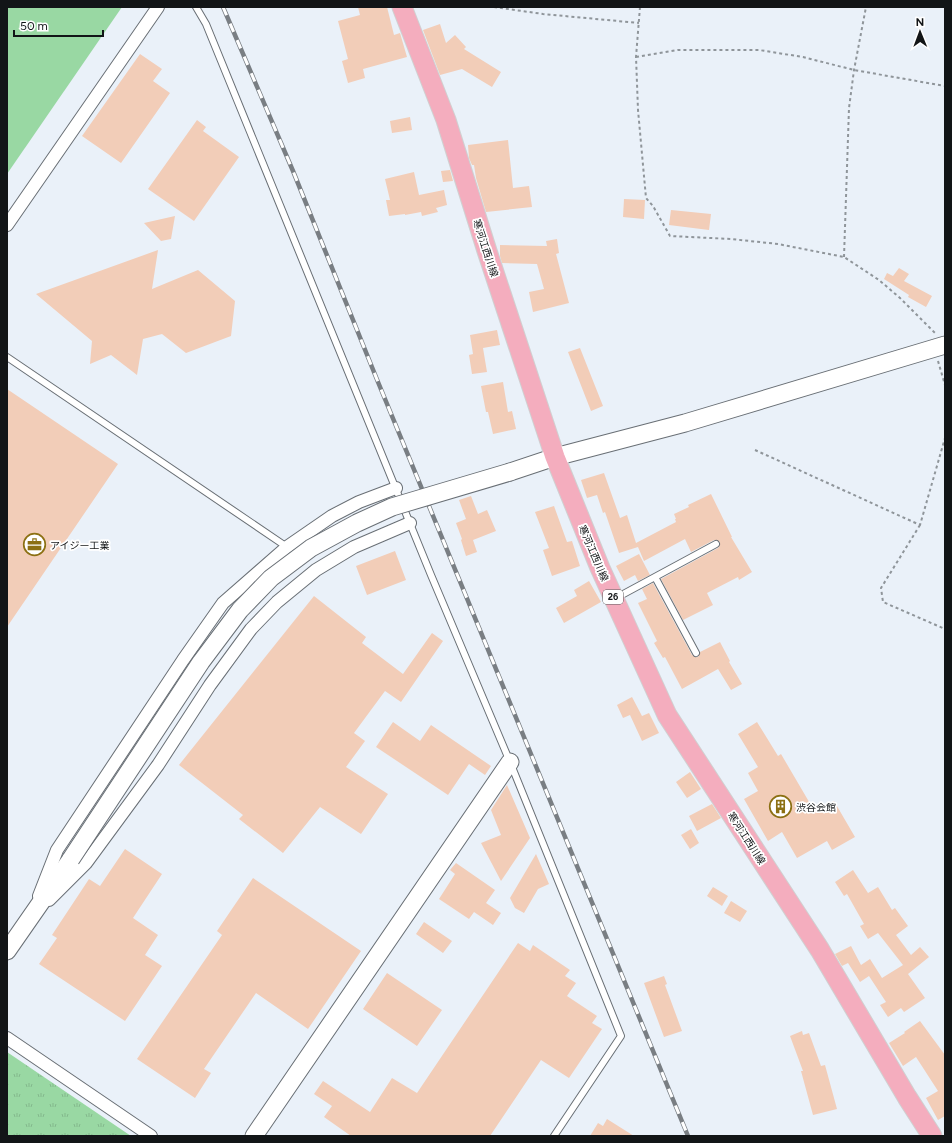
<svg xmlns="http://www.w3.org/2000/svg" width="952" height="1143" viewBox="0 0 952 1143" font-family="Figtree,'Noto Sans JP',sans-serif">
<defs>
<pattern id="park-tufts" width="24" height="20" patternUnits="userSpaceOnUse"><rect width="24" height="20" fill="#99d8a3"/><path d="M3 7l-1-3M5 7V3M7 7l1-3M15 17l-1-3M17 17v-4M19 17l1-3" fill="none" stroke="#83b88c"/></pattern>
</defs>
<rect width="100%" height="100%" fill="#eaf1f9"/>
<path fill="#99d8a3" d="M7,7H122L7,174Z"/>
<path fill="url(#park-tufts)" d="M7,1052L131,1136H7Z"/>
<path fill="#f2cdb8" d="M358,7H387L394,35L400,33L407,57L363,69L365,78L348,83L342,61L348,59L338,21L360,15Z
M440,24L446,43L455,35L466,47L464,49L501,72L492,87L462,69L440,75L423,30Z
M140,54L162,69L153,81L170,93L121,163L82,136Z
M410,117L412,130L392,133L390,121Z
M197,120L206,127L203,131L239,157L194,221L148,189Z
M508,140L513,188L529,186L532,207L486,212L476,178L474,165H472L469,158L468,145Z
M450,170L453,181L443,182L441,171Z
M414,172L419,195L444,190L447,205L436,208L438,212L422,216L421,212L405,215V214L389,216L386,200H390L385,179Z
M624,199L645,200L644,219L623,217Z
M671,210L711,214L709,230L669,225Z
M175,216L171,239L161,241L144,223Z
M557,239L559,253L556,254L569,303L533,312L529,292L544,289L537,264L502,263L500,256V245L547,246L546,241Z
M158,250L152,289L198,270L235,301L231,336L186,353L162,334L143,339L137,375L111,355L90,364L92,341L36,294Z
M899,268L909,274L904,281L932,296L926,307L908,297L909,295L884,279L887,273L893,276Z
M497,330L500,345L483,348L487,372L472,374L469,355L473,354L470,335Z
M580,348L603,406L591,411L568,352Z
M503,382L508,412L512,411L516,429L493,434L488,412H486L481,386Z
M7,389L118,464L7,627Z
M604,473L620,518L627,515L636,543L676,522L675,519H676L674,514L689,507L688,505L711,494L732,537H731L752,572L739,580L738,577L707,593L713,605L683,620L661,579L718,548L720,545V542L714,540L691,552L685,539L644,561L638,547L619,553L605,512L603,513L597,495L587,498L581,480Z
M471,496L478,514L487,510L496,531L473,540L477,552L466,556L461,540L462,539L456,523L466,519L459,500Z
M554,506L567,542L572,541L580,566L552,576L543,550L549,548L535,512Z
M395,551L406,580L367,595L356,566Z
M639,554L650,575L638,581L635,575L624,581L616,566Z
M589,581L601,602L564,623L556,608L577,596L574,590Z
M653,583L692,655L698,657L700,652L720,642L730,661L729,662L742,684L731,690L718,669L682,689L665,657L663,658L654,643L657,641L638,603L647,599L642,589Z
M314,596L366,637L362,643L403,674L432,633L443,641L401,702L385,691L354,733L365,741L346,767L388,794L361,834L320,807L283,853L239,819L243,815L179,765Z
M632,697L642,716L649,713L659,733L642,741L630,715L623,718L617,705Z
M393,722L420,741L431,725L491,766L485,775L469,764L448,795L376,747Z
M757,722L778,756L781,754L815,812L834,801L855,837L832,850L827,841L797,858L782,832L768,841L744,799L758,791L748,773L758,767L738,734Z
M690,772L701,789L687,798L676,782Z
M507,785L530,838L501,881L481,843L501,835L491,810Z
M712,804L721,818L697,831L689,816Z
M691,829L699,843L690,849L681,835Z
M125,849L162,874L133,918L158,935L145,955L162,966L125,1021L39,964L57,938L52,935L89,879L100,886Z
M536,854L549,884L538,889L524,913L515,908L510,898Z
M456,863L495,890L486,903L501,913L493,925L474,912L469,919L439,899L455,874L450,870Z
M853,870L868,893L878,887L892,910L895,908L908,926L896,935L911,955L920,947L929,957L908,974L925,998L904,1012L901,1008L888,1017L880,1005L886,1002L869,976L860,982L848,963L842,966L835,954L851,946L861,965L870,959L882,978L903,965L878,933L868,939L860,926L864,924L847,894L844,896L835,882Z
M253,878L361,951L308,1029L256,993L204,1069L211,1073L195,1098L137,1059L222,935L217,931Z
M713,887L728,896L722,906L707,896Z
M731,901L747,911L740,922L724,913Z
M424,922L452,941L443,953L416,934Z
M518,943L530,951L533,945L570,970L565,976L576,983L567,996L597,1016L592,1023L602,1029L569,1078L541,1060L490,1136H351L324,1117L332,1106L314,1094L323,1081L370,1112L392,1078L417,1093Z
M387,973L442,1010L417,1046L363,1009Z
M664,976L667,984L665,985L682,1031L664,1037L644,983Z
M920,1021L945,1055V1116L938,1120L926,1098L938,1091L916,1057L903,1066L889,1043L905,1033L904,1032Z
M802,1031L803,1035L809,1033L821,1066L825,1065L837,1109L813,1115L801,1071H803L790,1036Z
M607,1119L634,1136H590L598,1123L603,1126Z"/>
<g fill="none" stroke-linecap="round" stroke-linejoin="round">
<defs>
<path id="lane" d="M196,7L206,24L431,575L510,762L621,1036L554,1136
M7,357L287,547
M655,577L696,653
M616,598L716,544"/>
<path id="street" d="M7,225L158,7
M39,896L57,850L183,660L223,603L287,547L332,516L359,502L396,488
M49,900L86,863L158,765L210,685L251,629L277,602L316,570L354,547L410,523
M7,1038L151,1136"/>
<path id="secondary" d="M510,472L555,457L685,423L945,345
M7,951L71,859
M254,1136L510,762"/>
<path id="primary" d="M402,7L446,120L487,251L555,457L600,568L667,715L820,950L907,1097L932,1136"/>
</defs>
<use href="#lane" stroke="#696f75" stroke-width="8"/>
<use href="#street" stroke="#696f75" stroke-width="14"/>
<use href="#secondary" stroke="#696f75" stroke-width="19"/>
<use href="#primary" stroke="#d0d0d1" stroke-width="21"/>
<path stroke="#8f959a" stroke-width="2" stroke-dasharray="3 3" stroke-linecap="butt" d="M494,7L543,14L639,23
M640,7L636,57L638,110L646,198L653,206L670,236L731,239L778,244L844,257L879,280L900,298L936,334
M636,57L678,50H759L803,57L854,70L945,86
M844,257L849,108L854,70L866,7
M938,361L945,385
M755,450L920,525L945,438
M920,525L881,588L883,602L945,629"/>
<use href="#lane" stroke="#fff" stroke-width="6"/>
<use href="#street" stroke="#fff" stroke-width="12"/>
<use href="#secondary" stroke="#fff" stroke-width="17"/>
<use href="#primary" stroke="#f4adbe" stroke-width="19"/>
<defs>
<path id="rail" d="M223,7L293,171L378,382L688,1136"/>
</defs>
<use href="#rail" stroke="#797e83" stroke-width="4.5"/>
<use href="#rail" stroke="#fff" stroke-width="3" stroke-dasharray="9" stroke-linecap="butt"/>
<defs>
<path id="secondary-bridge" d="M71,859L201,662L240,610L271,578L311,548L357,523L392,507L510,472"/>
</defs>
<use href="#secondary-bridge" stroke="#696f75" stroke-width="19" stroke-linecap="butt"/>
<use href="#secondary-bridge" stroke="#fff" stroke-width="17"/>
</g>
<defs>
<symbol id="office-ring" viewBox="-11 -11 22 22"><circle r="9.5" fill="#fff" stroke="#8c7013" stroke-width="1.5"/><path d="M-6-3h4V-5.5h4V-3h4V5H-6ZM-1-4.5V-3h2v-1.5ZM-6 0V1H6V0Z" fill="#8c7013"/></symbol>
<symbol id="building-ring" viewBox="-11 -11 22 22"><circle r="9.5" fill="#fff" stroke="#8c7013" stroke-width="1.5"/><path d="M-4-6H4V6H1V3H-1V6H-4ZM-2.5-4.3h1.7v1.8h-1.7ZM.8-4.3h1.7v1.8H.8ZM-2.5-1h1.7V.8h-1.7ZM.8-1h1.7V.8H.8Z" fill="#8c7013"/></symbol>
</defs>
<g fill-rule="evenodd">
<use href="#office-ring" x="22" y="532" width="25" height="25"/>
<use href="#building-ring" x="768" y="794" width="25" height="25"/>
</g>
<g text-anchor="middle" stroke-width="3.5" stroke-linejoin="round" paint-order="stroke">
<rect fill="#fff" stroke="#595b5d" stroke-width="1" x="603" y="590" width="20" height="14" rx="3"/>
<g font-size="9" font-weight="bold" fill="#121517">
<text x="613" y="600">26</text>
</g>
<g font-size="10" fill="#121517" stroke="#fff">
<text transform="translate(486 248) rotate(72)" y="4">寒河江西川線</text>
<text transform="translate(594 553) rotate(67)" y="4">寒河江西川線</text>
<text transform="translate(747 838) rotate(57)" y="4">寒河江西川線</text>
</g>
<g font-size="10" fill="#121517" stroke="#fff" text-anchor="start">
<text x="50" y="549">アイジー工業</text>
<text x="796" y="811">渋谷会館</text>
</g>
</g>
<rect width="952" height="1143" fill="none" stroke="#121517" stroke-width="16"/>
<g transform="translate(920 32) rotate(359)" stroke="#ffffff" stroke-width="3" paint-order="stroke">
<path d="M0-3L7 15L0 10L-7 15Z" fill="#121517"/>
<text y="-6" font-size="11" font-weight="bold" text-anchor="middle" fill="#121517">N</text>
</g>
<path d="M14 30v6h89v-6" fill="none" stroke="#121517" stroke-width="2"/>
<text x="20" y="30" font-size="12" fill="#121517" stroke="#ffffff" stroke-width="3" paint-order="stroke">50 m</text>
</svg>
